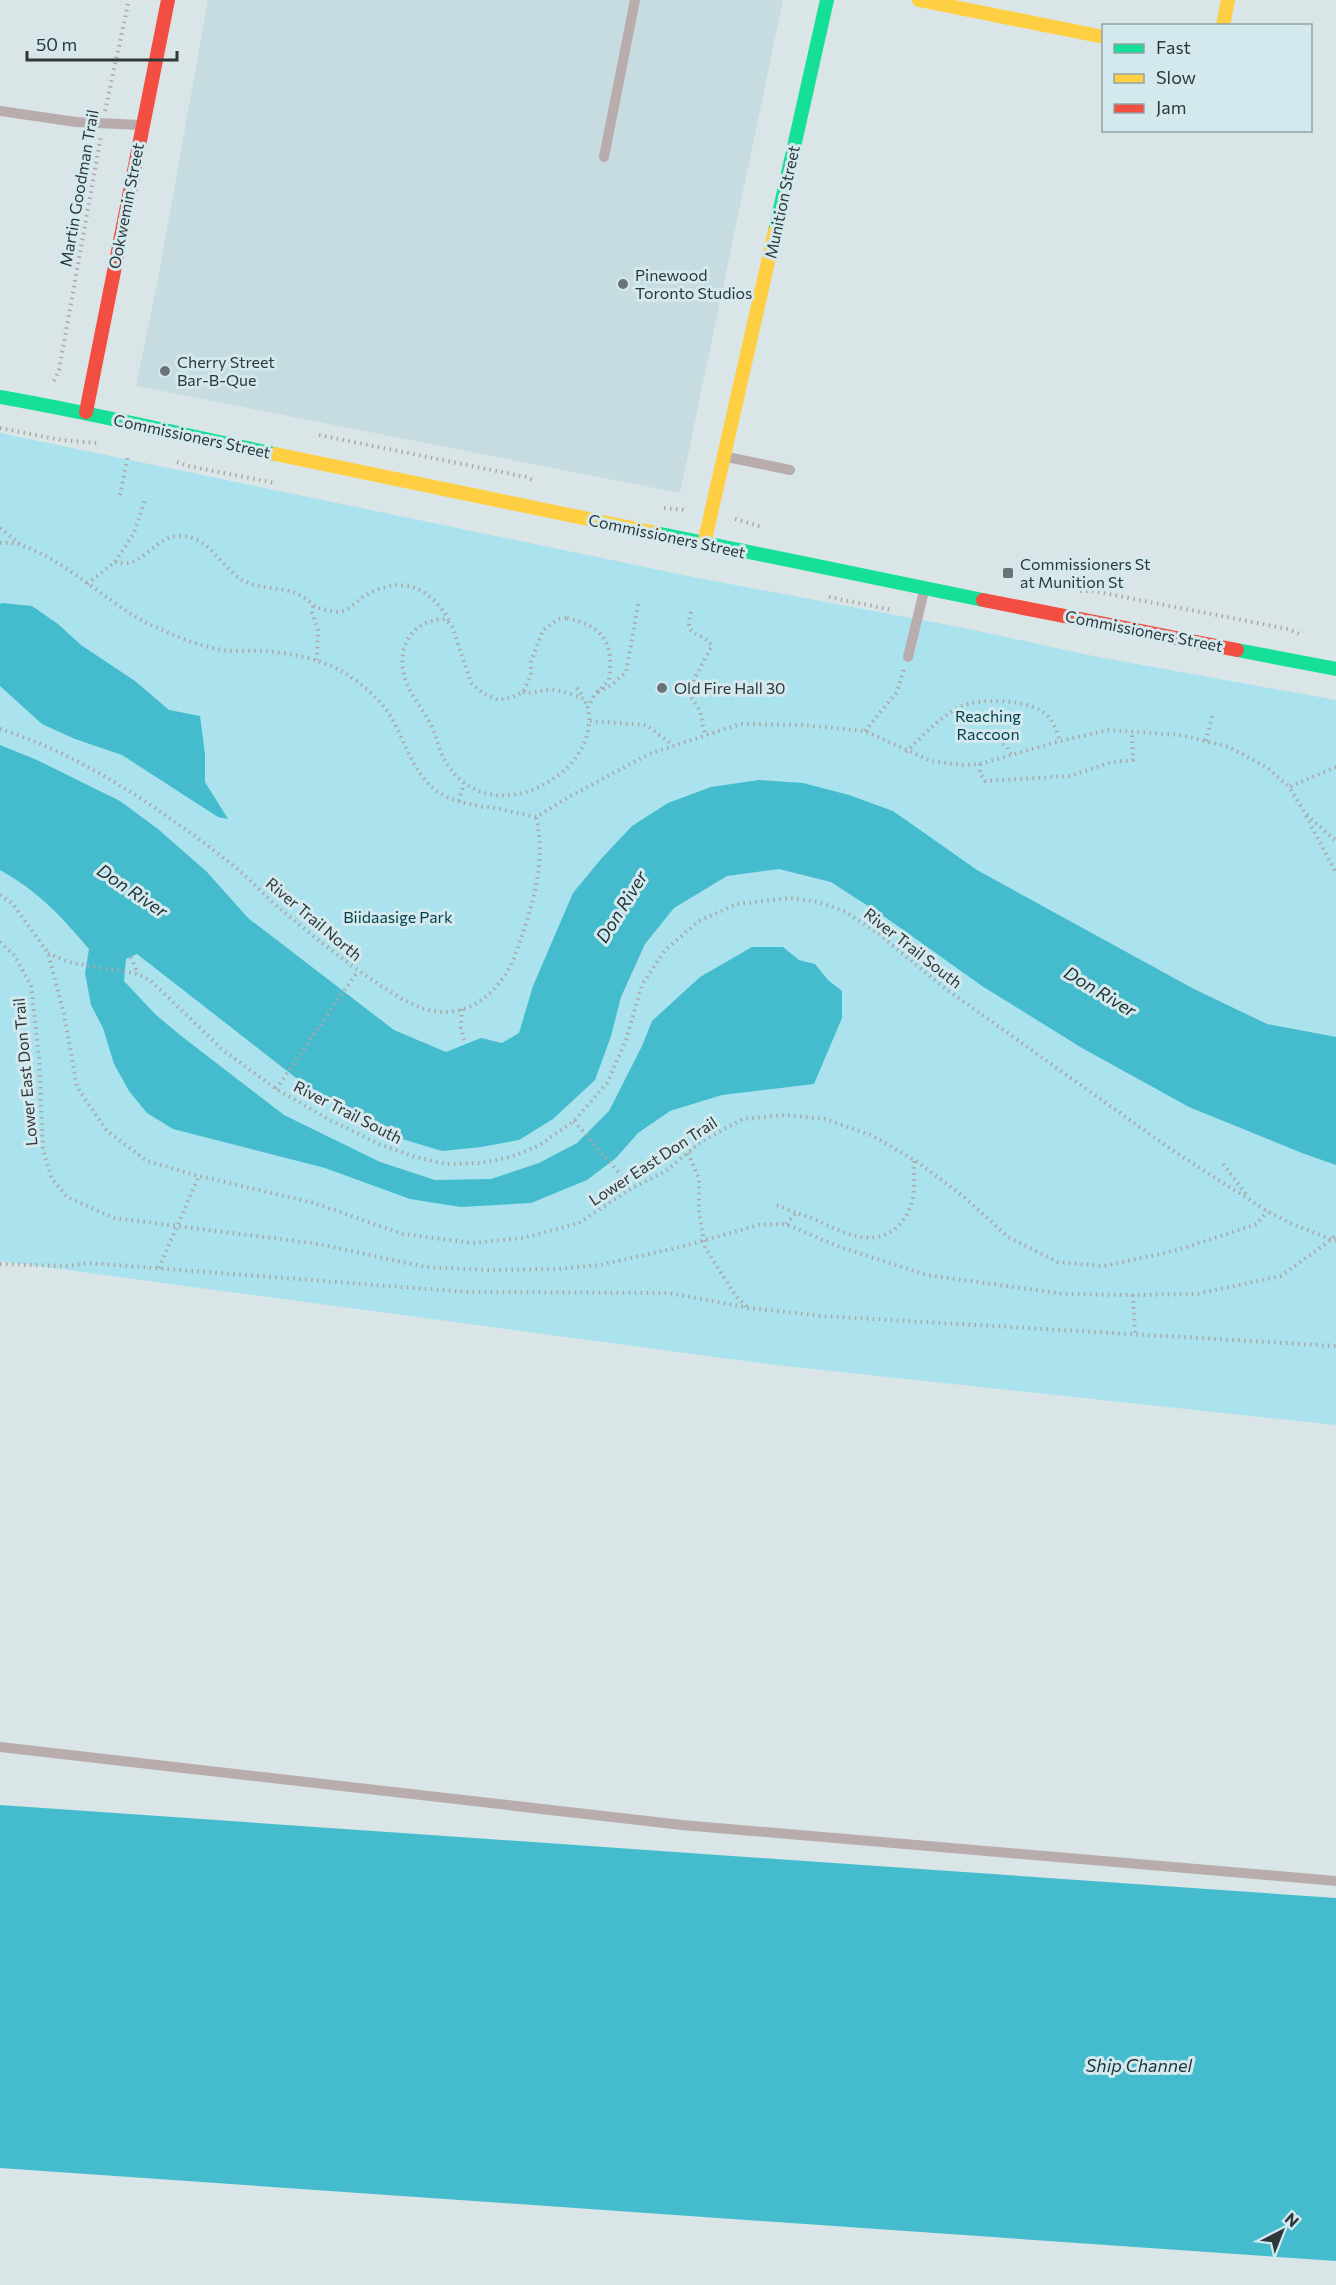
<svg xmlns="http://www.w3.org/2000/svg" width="1336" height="2285" viewBox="0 0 1336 2285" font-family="Commissioner,sans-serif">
<rect width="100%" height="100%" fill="#dae5e7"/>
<path fill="#c7dce1" d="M208,0H783L680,493L136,386L158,279Z"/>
<path fill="#aae2ed" d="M0,433L693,577L969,629L1093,656L1336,700V1425L767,1364L0,1261Z"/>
<path fill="#44bcce" d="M2,603L32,606L58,624L81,645L135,681L169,710L200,716L205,754V782L228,819L218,817L122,755L75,739L42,724L0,686V604Z
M0,745L37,760L120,801L158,829L207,872L248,918L394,1030L446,1052L481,1038L502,1043L519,1033L533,986L573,893L601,859L632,826L668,803L711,787L759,780L803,783L849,795L893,811L977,870L1194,989L1267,1024L1336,1037V1165L1302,1153L1189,1107L1082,1048L982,986L885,917L831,882L779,869L727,876L674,908L645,944L621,997L611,1036L595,1080L553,1119L519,1140L481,1147L442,1151L402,1139L309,1088L137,954L126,959L124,981L156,1015L180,1035L284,1115L380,1162L435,1180L491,1179L539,1163L577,1143L609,1111L642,1046L652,1021L700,977L752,947H783L799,960L815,964L828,980L842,991V1018L814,1084L722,1095L670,1111L638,1133L616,1158L587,1180L531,1203L461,1207L410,1199L325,1168L173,1129L147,1113L129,1091L114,1064L103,1028L91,1005L85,973L89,949C60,915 39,892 0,870Z
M0,1805L1336,1898V2261L0,2168Z"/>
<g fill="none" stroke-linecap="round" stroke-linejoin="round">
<path stroke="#aca7a9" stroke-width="4" stroke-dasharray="1.5 4.5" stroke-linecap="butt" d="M105,111L129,0
M54,381L59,370L101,136
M0,428L61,440L97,443
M319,435L526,477L535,481
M177,462L188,466L275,483
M120,495L128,455
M664,508L686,510
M735,519L762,527
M0,528L20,544
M0,543C40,537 108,604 145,622C170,634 195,645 222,650C235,652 249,650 263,651C291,653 321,659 345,673C361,683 382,701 391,717C407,745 416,783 447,797C460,803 473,805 487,807C503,809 520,814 536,817L567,798L649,754L740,724L802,725L865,731L931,761L962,765L980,764L1060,741L1108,730L1181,735L1229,747L1268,768L1289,787
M115,562C119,562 125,564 129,563C148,558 159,535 181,536C210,537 220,566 242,580C260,591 284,585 303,597C310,601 313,607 322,609C326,610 335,612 340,612C349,610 356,602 363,597C400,574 430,586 450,622
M87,584L115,562L134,533L145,500
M1080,591H1093L1288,629L1302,635
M829,597L892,610
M313,606L312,612L318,630L317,660
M691,612C683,640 701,629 712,646L694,679L691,697L700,711L705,735
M567,618C604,627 614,642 609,680L595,694L588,707C593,733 581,757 560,774C520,805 468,805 443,757C438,747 436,734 430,723C423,710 413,698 407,684C394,652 409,620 445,619L452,626L471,683L484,694L499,700L513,697L523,692L531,675V661L543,630L558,619Z
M577,688L584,698
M523,692C535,695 540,689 551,690C562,690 574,695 584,699L588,707
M598,692L612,685L626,672L639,600
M590,721L646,725L673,745
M0,729C81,754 164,811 230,863C247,876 261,892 277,906C310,934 345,962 381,986C398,996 414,1008 434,1011C475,1018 505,985 517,950C532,908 547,861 536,817
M865,731L897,692L904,669
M998,740L1007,747L1011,755
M1206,741L1213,713
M906,752C923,736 939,717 960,707C980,697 1032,699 1048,716C1055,724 1057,732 1060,741
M980,764V773L985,781L1071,776L1112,762L1133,760L1132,731
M1336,767L1289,787L1305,813L1336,841
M459,801L464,783
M1306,816L1336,873
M0,895L13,904L48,953L64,1014L77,1087L107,1131L147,1161L199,1176L314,1203L403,1234L472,1243L523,1238L579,1223L632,1188L666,1171L702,1141L743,1119L785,1115L825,1119L873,1136L919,1163L963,1196L1008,1237L1058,1262L1104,1266L1178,1250L1257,1224L1267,1211
M0,942L15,956L31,986L39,1057L43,1150L52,1179L67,1197L114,1218L319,1244L425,1267L490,1270L556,1269L600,1265L680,1247L759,1225L786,1224L837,1246L927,1275L1064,1294L1133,1295L1197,1294L1281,1276L1336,1236
M48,953L68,962L138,974L151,981L223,1050L276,1089L328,1119L379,1144L412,1156L446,1164L481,1163L510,1157L538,1146L574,1121L607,1083L626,1040L642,985L665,950L699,921L737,904L790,898L818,902L844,911L879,934L943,987L1175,1152L1267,1211L1292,1224L1336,1241
M131,957L138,974
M462,1009L461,1028L465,1044
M276,1089L358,971
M574,1121L632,1188
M688,1153L699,1179V1213L705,1247L735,1295L748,1308
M1223,1164L1246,1194
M777,1205L796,1213
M786,1224L796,1213C827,1220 859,1251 892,1231C902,1224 909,1214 912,1201C916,1188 913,1174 914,1160
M0,1264L66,1266L89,1263L467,1292L669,1293L749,1308L822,1316L1336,1346
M159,1268L199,1176
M1133,1295L1135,1333"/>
<path stroke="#b8acad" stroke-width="10" d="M0,111L76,122L140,125
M604,157L635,0
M727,457L790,470
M908,657L924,591
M0,1747L682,1825L1336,1881"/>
<path stroke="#16e098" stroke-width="14" d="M775,231L827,0
M0,397C92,413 184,435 275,454
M656,533L983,600
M1237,650L1336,669"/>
<path stroke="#ffcf43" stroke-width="14" d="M919,0L1104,37
M1223,26L1228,0
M275,454L656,533
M704,544L775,231"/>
<path stroke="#f24e42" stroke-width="14" d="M86,412L168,0
M983,600L1237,650"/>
</g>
<g fill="#6a7476" stroke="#d4e9ed" stroke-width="2">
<circle cx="623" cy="284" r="6"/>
<circle cx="165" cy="371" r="6"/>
<rect x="1002" y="567" width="12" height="12" rx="3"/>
<circle cx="662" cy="688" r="6"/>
</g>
<g text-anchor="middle" stroke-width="6" stroke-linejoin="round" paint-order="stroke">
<g font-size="16" fill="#2e3739" stroke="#d4e9ed">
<text transform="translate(79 188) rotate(-80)" y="6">Martin Goodman Trail</text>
<text transform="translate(782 202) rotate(-78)" y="6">Munition Street</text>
<text transform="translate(126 206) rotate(-79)" y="6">Ookwemin Street</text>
<text transform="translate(192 436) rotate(12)" y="6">Commissioners Street</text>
<text transform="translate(667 536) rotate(12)" y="6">Commissioners Street</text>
<text transform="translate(1144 631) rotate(11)" y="6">Commissioners Street</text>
<text transform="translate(314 919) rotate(40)" y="6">River Trail North</text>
<text transform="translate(913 948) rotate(38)" y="6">River Trail South</text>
<text transform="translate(25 1072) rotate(-95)" y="6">Lower East Don Trail</text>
<text transform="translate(348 1112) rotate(27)" y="6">River Trail South</text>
<text transform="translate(653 1161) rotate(-33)" y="6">Lower East Don Trail</text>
</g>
<g font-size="16" fill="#2e3739" stroke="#d4e9ed" text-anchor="start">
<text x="635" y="281">Pinewood<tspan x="635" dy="18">Toronto Studios</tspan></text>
<text x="177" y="368">Cherry Street<tspan x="177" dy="18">Bar-B-Que</tspan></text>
<text x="1020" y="570">Commissioners St<tspan x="1020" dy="18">at Munition St</tspan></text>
<text x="674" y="694">Old Fire Hall 30</text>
</g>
<g font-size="16" fill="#003e48" stroke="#d4e9ed">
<text x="988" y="722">Reaching<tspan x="988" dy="18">Raccoon</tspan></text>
<text x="398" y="923">Biidaasige Park</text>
</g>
<g font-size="18" font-style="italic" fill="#20363b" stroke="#d4e9ed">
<text transform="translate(132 891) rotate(34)" y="6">Don River</text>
<text transform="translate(622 907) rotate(-58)" y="6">Don River</text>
<text transform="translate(1100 992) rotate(31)" y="6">Don River</text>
<text x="1139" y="2072">Ship Channel</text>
</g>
</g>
<rect x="1102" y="24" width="210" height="108" fill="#d4e9ed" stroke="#92a2a5" stroke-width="1.5"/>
<rect x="1114" y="44" width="30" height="9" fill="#16e098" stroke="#92a2a5" stroke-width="1.5"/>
<text x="1156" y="54" font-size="18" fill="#2e3739">Fast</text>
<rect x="1114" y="74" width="30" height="9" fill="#ffcf43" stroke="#92a2a5" stroke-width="1.5"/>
<text x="1156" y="84" font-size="18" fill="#2e3739">Slow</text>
<rect x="1114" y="104" width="30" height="9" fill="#f24e42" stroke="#92a2a5" stroke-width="1.5"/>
<text x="1156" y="114" font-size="18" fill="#2e3739">Jam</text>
<g transform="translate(1282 2231) rotate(42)" stroke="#d4e9ed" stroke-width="4.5" paint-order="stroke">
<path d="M0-4.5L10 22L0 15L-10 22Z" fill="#2e3739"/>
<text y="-9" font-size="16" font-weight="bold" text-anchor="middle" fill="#2e3739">N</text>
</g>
<path d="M27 51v9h150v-9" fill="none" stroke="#2e3739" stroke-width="3"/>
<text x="36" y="51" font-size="18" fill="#2e3739" stroke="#d4e9ed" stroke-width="4.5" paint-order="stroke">50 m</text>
</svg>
